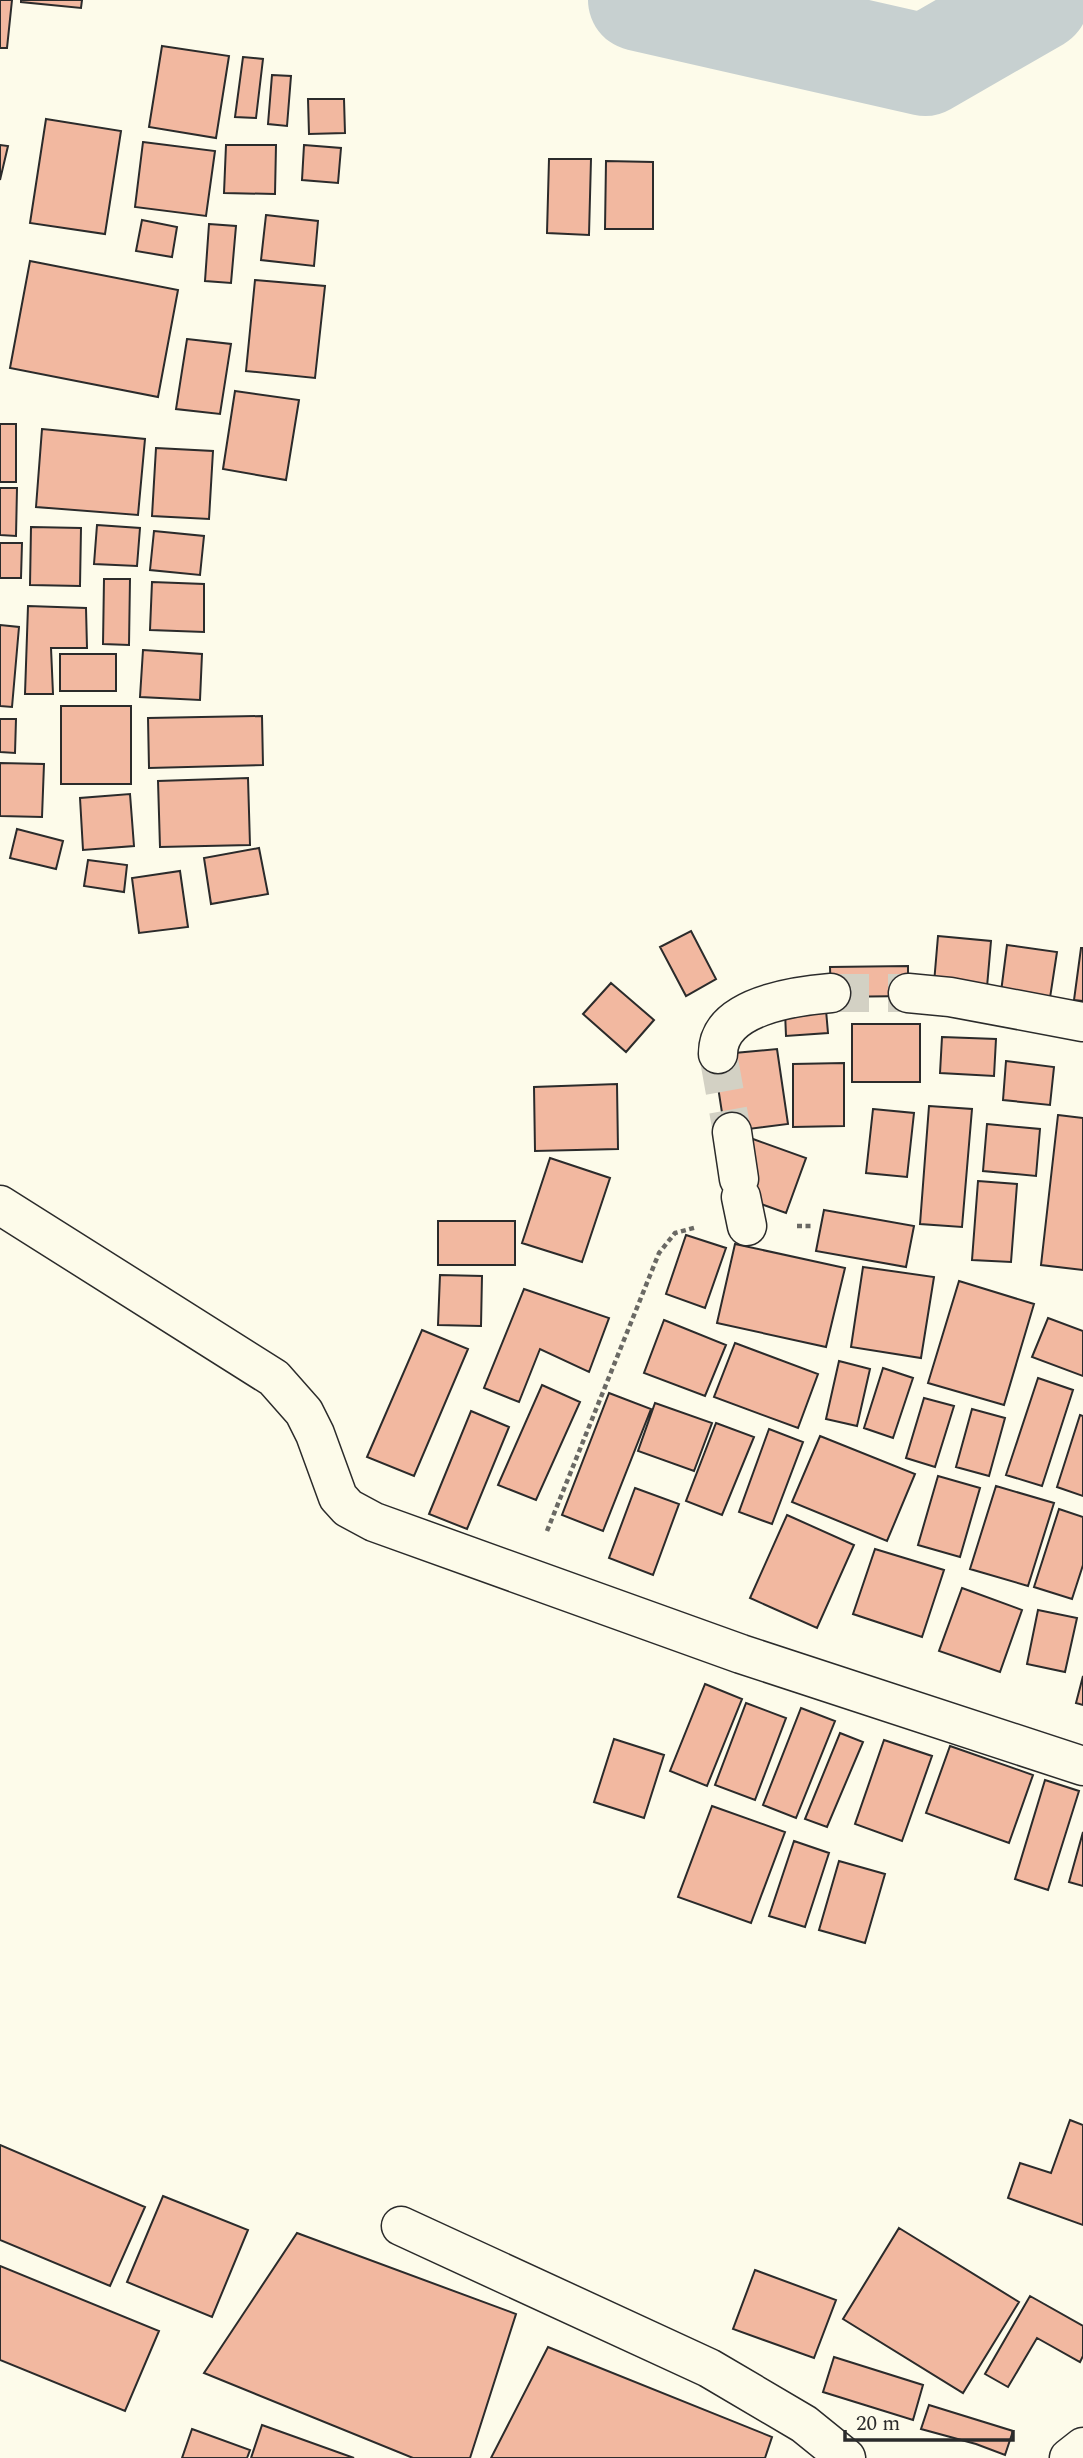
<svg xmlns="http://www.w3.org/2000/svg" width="1083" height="2458" viewBox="0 0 1083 2458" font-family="Spectral,serif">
<rect width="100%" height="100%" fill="#fdfbea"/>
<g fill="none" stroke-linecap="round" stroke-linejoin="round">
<path stroke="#c7d0d0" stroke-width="102" d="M639,0L925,65L1038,0"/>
</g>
<path fill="#f2b8a0" stroke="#2b2b2b" stroke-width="2" d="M0,0H12L7,48H0Z
M21,0H82L81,8L21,2Z
M162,46L229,56L216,138L149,127Z
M243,57L263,59L256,118L235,117Z
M272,75L291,76L287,126L268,124Z
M308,99H344L345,133L309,134Z
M46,119L121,131L105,234L30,223Z
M143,142L215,151L206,216L135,207Z
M0,145L8,146L0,180Z
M226,145H276L275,194L224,193Z
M304,145L341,148L338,183L302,180Z
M549,159H591L589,235L547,233Z
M606,161L653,162V229H605Z
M266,215L318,221L314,266L261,260Z
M142,220L177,227L172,257L136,251Z
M209,224L236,226L231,283L205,281Z
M30,261L178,290L158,397L10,368Z
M255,280L325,286L315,378L246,371Z
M187,339L231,344L220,414L176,409Z
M235,391L299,400L286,480L223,469Z
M0,424H16V482H0Z
M42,429L145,439L138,515L36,507Z
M156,448L213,451L209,519L152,516Z
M0,488H17L16,536L0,535Z
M97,525L140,528L137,566L94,564Z
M31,527L81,528L80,586L30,585Z
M154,531L204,536L200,575L150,570Z
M0,543H22L21,578H0Z
M104,579H130L129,645L103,644Z
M152,582L204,584V632L150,630Z
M28,606L86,608L87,648H51L53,694H25Z
M0,625L19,627L12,707L0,706Z
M143,650L202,654L200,700L140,697Z
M60,654H116V691H60Z
M61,706H131V784H61Z
M262,716L263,765L149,768L148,718Z
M0,719H16L15,753L0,752Z
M0,763L44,764L42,817L0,816Z
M248,778L250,845L160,847L158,781Z
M130,794L134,846L83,850L80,798Z
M17,829L63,841L56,869L10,858Z
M259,848L268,894L211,904L204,858Z
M88,860L127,865L124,892L84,886Z
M180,871L188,927L139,933L132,878Z
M691,931L716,979L686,996L660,947Z
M938,936L991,941L987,987L934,983Z
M1007,945L1057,952L1050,998L1001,992Z
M1081,948H1083V1001L1074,1000Z
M908,966V996L831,997L830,967Z
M611,983L654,1020L626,1052L583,1014Z
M826,1010L828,1033L786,1036L785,1012Z
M852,1024H920V1082H852Z
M942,1037L996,1039L994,1076L940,1073Z
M777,1049L788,1124L725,1132L713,1055Z
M1006,1061L1054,1067L1050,1105L1003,1100Z
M844,1063V1126L793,1127V1064Z
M617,1084L618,1149L535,1151L534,1087Z
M929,1106L972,1109L962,1227L920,1224Z
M873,1109L914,1113L907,1177L866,1173Z
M1058,1115L1083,1118V1270L1041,1265Z
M987,1124L1040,1129L1036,1176L983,1171Z
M753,1139L806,1158L786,1213L733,1194Z
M550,1158L610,1178L582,1262L522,1243Z
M978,1181L1017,1184L1011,1262L972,1260Z
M824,1210L914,1226L906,1267L816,1251Z
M438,1221H515V1265H438Z
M686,1235L726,1248L705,1308L666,1294Z
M735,1244L845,1268L826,1347L717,1323Z
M863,1267L934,1277L921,1358L851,1347Z
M440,1275L482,1276L481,1326L438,1325Z
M959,1281L1034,1304L1004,1405L928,1383Z
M524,1289L609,1318L589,1372L540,1349L519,1402L484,1388Z
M1048,1318L1083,1331V1376L1032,1357Z
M664,1320L726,1345L705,1396L644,1373Z
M422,1330L468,1349L414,1476L367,1457Z
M735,1343L818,1374L798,1428L714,1397Z
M839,1361L870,1369L857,1426L826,1419Z
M883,1368L913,1378L893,1438L864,1428Z
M1038,1378L1073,1390L1042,1486L1006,1475Z
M542,1385L580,1402L536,1500L498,1485Z
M609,1393L651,1409L603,1531L562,1515Z
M924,1398L954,1406L935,1467L906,1458Z
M655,1403L712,1423L694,1471L638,1451Z
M972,1409L1005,1418L989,1476L956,1467Z
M471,1411L509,1427L467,1529L429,1514Z
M1080,1415L1083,1416V1496L1057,1487Z
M716,1423L754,1437L722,1515L686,1501Z
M769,1429L803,1442L772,1524L739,1512Z
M820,1436L915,1474L887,1541L792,1502Z
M938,1476L980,1488L960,1557L918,1545Z
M996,1486L1054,1503L1028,1586L970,1569Z
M635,1488L679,1504L653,1575L609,1558Z
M1059,1509L1083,1517V1565L1072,1599L1034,1587Z
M787,1515L854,1545L817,1628L750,1598Z
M875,1549L944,1570L922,1637L853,1614Z
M962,1588L1022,1610L1000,1672L939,1651Z
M1038,1610L1077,1618L1065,1672L1027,1664Z
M1083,1676V1705L1076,1703Z
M705,1684L742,1699L707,1786L670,1771Z
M746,1703L786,1718L755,1800L715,1785Z
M801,1708L835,1721L796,1818L763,1805Z
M840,1733L863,1742L827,1827L805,1819Z
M614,1739L664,1755L644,1818L594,1802Z
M884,1740L932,1756L902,1841L855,1824Z
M950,1746L1033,1775L1009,1843L926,1813Z
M1045,1780L1079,1791L1048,1890L1015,1879Z
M712,1806L785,1832L751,1923L678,1897Z
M1083,1832V1886L1069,1882Z
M794,1841L829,1853L805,1927L769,1916Z
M839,1861L885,1874L865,1943L819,1930Z
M1070,2120L1083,2125V2225L1008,2198L1020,2163L1051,2173Z
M0,2145L145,2207L110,2286L0,2240Z
M163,2196L248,2230L212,2317L127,2282Z
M899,2228L1019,2302L963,2393L843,2319Z
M297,2233L516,2314L470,2458H413L204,2373Z
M0,2266L159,2331L125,2411L0,2360Z
M755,2270L836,2300L814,2358L733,2329Z
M1030,2296L1083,2326V2356L1080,2362L1037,2338L1008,2387L985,2374Z
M548,2347L772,2437L765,2458H491Z
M834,2357L923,2385L913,2420L823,2392Z
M929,2405L1013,2431L1005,2455L976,2444L921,2429Z
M262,2425L354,2458H251Z
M192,2429L250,2450L247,2458H182Z"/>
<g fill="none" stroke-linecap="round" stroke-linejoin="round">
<path stroke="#d3d1c4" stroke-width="38" stroke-dasharray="38 19" stroke-linecap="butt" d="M831,993H908
M718,1054L732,1132"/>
<defs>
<path id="street" d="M908,993L950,997L1083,1022
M718,1054C718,1006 795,996 831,993
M732,1132L739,1179
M741,1197L747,1226
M0,1205L274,1378L304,1412L315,1434L338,1497L348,1508L374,1522L741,1654L1083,1766
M401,2226L709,2368L804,2424L846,2458"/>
<path id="secondary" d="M1069,2458L1083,2447"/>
</defs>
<use href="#street" stroke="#2b2b2b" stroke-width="41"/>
<use href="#secondary" stroke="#2b2b2b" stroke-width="41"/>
<path stroke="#6a6964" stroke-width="4.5" stroke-dasharray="5 3.5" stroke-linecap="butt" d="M797,1226H811
M547,1531L659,1253L675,1233L697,1227"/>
<use href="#street" stroke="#fdfbea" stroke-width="38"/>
<use href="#secondary" stroke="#fdfbea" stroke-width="38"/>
</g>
<path d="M845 2430v10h168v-10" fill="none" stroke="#2b2b2b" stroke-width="3.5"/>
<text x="856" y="2430" font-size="21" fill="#2b2b2b" stroke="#fdfbea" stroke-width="5" paint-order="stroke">20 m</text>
</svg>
